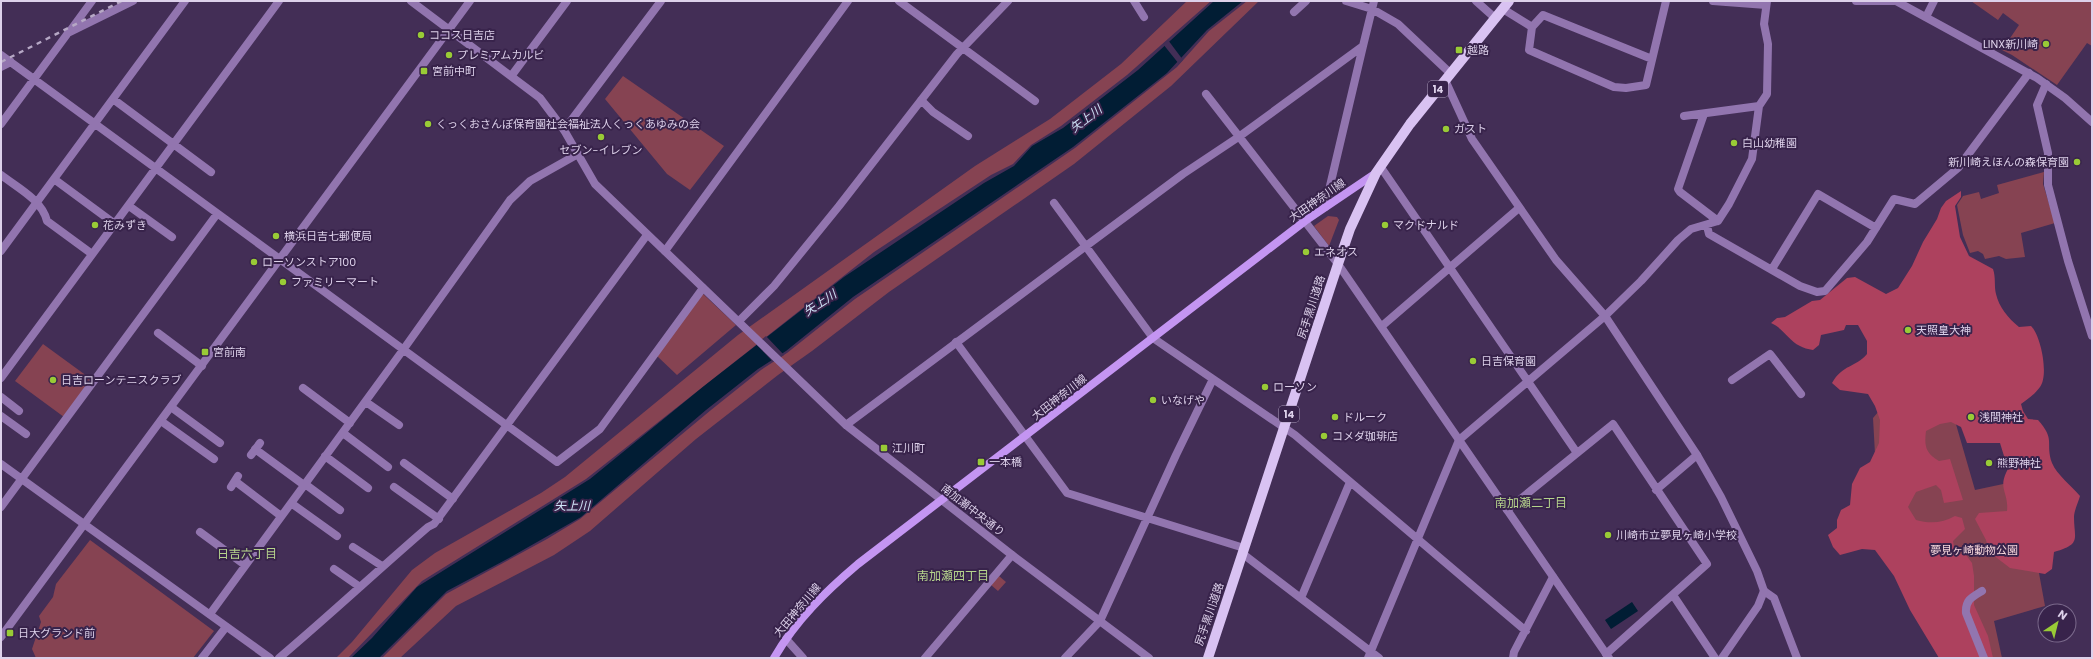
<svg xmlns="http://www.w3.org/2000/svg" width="2093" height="659" viewBox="0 0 2093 659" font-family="Poppins,'Noto Sans JP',sans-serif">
<rect width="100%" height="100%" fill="#432e56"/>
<path fill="#864352" d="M1187,1H1211L1127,75L1061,126L1031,145L1013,164L991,175L874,252L586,479L422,581L348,658H336L352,642L412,570L435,553L541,493L565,477L738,335L975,166L1050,119L1121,64Z
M1247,1H1259L1171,86L1074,164L889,292L812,351L778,375L696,439L590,531L554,555L456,606L400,658H382L446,594L547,539L580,519L711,410L761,370L787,353L855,299L1075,148L1177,67L1209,31Z
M1971,1H2092V46L2087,43L2057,85L2012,55L2002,50L2019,25L2003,13L1998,20Z
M623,76L724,146L690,190L667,174L605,99Z
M2044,172L2043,184L2055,223L2021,233L2025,257L2006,259L1999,256L1985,259L1983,254L1978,251L1970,253L1963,235L1957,205L1963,196L1979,192L1981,199L1999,193L1997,185Z
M1328,216L1337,217L1339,220L1329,246L1314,226Z
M702,293L736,325L677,375L657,356Z
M43,344L91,379L64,417L15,381Z
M1925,357L1951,407L1975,490L2022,480L2045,606L1994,621L2002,658H1954L1877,490L1873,418Z
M90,540L214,631L193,658H36L32,649L41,622L39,616L53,597L56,584Z
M999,576L1006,582L998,591L991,585Z"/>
<path fill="#ad415e" d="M1961,191V197L1955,206L1960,237L1969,256L1993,269C1996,278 1994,286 1996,294C1999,307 2008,318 2019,327L2031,326C2041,336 2049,375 2040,387C2035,394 2028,399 2021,404L2023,411L2028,419L2038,420C2056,440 2045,443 2052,463C2057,475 2071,485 2080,496C2078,503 2074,511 2074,517C2074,539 2082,544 2054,552L2052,569L2045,574L2010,568L1997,558L1989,551L1986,540L1975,519L1979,513L2007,511C2009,492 1997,489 2008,469L2000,443H1967L1961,427L1951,422L1940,424L1926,431C1924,447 1926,453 1939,461L1950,459L1963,500L1944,503L1941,490L1936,485L1916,492L1908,507L1916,520C1930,524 1943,523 1955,516L1962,518L1965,529L1953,541L1955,553L1966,555L1972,563L1974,576V605L1988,636L1993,658H1939L1910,610L1894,576L1875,550L1862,549L1840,555L1833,547L1828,535L1837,528V520L1841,510L1850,505L1852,484L1860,468L1870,462L1879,443L1880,420L1875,406L1868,394L1840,390L1832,383C1843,364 1855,368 1867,354V341L1858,325H1846L1844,330L1821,335L1819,345L1813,350C1808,349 1803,348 1800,346C1788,340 1783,328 1771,323L1777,318L1785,317L1812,301L1820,300L1847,278L1855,277L1886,294L1898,288L1912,266L1923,242L1937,219L1941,208L1946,201Z"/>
<path fill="#011d34" d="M1214,1H1243L1207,30L1167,73L1073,147L853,297L786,351L758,369L706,410L581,517L509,558L447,591L379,658H351L372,638L417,587L590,479L704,386L844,277L984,183L1014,166L1032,146L1063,128L1138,70Z
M1632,602L1638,611L1611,629L1605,620Z"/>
<path fill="#432e56" d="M1168,40L1183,60L1179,64L1163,44Z
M766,336L784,355L773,362L756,344Z"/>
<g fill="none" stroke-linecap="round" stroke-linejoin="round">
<path stroke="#9275af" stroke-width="8" d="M899,1L1035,101
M1134,1L1144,17
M1346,1L1372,9L1398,24L1450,73
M1476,1L1495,18
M1713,1L1766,5
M1856,1H1896
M1503,9L1532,27L1529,50L1614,87L1626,88L1646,85L1666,1
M1294,12L1306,1
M1926,17L1934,1
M1532,27L1543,15L1652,59
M70,31L92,1
M1,55L557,462L600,429L703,288
M1,67L11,62
M512,75L567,1
M2046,84L2037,105L2048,153V185L2068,261L2092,336
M1206,94L1338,264
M113,99L211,172
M921,100L933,112L968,136
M1704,114L1678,189L1680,192L1718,221
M1684,116L1759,106
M1,124L68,33L133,1
M564,130L661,1
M1380,166L1577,453
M1,175C18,188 42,200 47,221L92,254
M54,179L115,224
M1054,203L1153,338L1295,435L1526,631
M129,206L172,237
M1325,207L1363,46
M1707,226L1709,234L1800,286L1817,292L1825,291L1867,242L1894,199L1915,204L1958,168L2029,73
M1086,246L1183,174L1240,136L1363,46L1374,1
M1,251L185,1
M665,251L848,1
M1772,269L1818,194L1876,228
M739,321L774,286L839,206L957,54L1008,1
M1382,326L1519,208
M158,333L202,366
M956,342L1067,493L1244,548
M1,378L279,1
M1732,380L1770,354L1801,394
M303,388L350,423
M1,397L19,411
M366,402L399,425
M171,407L220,443
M1,416L26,434
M161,421L214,459
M343,433L388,467
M255,449L304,485
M251,455L260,443
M325,456L368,488
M404,463L453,499
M1,464L84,524
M235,481L281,516
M305,484L340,510
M231,487L238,476
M394,487L439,519
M1656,490L1697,455
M291,503L337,536
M1,507L217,214
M1507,510L1613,424L1707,564L1606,654
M200,532L245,565
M353,547L382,566
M1243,554L1379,658
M334,569L360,587
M1764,591L1774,598L1797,658
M1982,591C1972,597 1965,600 1966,613L1984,658
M1673,595L1715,658
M1301,598L1350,482
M210,614L403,350L510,200L530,181L578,154
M786,639L803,658
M202,658L226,627
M279,658C330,615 378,570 428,527L434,524L647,235
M925,658L1012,555
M1065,658L1100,621L1176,455L1213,379
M1368,658L1459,440L1605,316L1641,281L1678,240L1691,229L1718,221L1729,204L1752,159L1759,106L1767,94L1768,44L1764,24L1767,1
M1513,658L1514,652L1553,577"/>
<path stroke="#9275af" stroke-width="8" d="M411,1L540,98L564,130L595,184L846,425L1012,555L1149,658
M1896,1L2037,78L2065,98L2092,122
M1445,80L1472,139L1556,260L1605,316L1697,455L1721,497L1757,571L1764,591L1758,606L1722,658
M1338,264L1609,658
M846,425L1086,246
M84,524L270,658
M1,637L470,1"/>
<path stroke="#c495f2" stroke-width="8" d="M774,658C796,620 825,592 858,564L1305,221L1376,173"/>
<path stroke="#d9c2f2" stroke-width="10" d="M1208,658L1338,264L1350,229L1376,173L1410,124L1509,1"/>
<path stroke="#b6a8c5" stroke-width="2.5" stroke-dasharray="5 5" stroke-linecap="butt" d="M1,62L122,1"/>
</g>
<g fill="#99cb36" stroke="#38234b" stroke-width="1.5">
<circle cx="421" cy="35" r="4"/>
<circle cx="2046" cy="44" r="4"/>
<rect x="1455" y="46" width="8" height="8" rx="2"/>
<circle cx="449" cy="55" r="4"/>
<rect x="420" y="67" width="8" height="8" rx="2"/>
<circle cx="428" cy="124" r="4"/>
<circle cx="1446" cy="129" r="4"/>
<circle cx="601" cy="137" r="4"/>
<circle cx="1734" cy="143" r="4"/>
<circle cx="2077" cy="162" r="4"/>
<circle cx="95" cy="225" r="4"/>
<circle cx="1385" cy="225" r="4"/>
<circle cx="276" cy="236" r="4"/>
<circle cx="1306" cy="252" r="4"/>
<circle cx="254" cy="262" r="4"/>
<circle cx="283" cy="282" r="4"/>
<circle cx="1908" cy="330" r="4"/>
<rect x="201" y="348" width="8" height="8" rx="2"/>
<circle cx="1473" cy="361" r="4"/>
<circle cx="53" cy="380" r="4"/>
<circle cx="1265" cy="387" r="4"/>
<circle cx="1153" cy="400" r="4"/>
<circle cx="1335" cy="417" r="4"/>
<circle cx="1971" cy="417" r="4"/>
<circle cx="1324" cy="436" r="4"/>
<rect x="880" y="444" width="8" height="8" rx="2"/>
<rect x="977" y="458" width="8" height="8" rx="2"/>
<circle cx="1989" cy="463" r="4"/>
<circle cx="1608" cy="535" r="4"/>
<rect x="6" y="629" width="8" height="8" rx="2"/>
</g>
<g text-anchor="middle" stroke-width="4" stroke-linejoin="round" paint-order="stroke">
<g fill="#38234b" stroke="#ac9dba" stroke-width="1">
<rect x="1428" y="81" width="20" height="16" rx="3"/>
<rect x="1279" y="406" width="20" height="16" rx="3"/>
</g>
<g font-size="10" font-weight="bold" fill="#ddd1ea">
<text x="1438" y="93">14</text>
<text x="1289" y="418">14</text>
</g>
<g font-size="11" fill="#ddd1ea" stroke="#38234b" text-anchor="start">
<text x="429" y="39">ココス日吉店</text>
<text x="2038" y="48" text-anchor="end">LINX新川崎</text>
<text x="1467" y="54">越路</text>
<text x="457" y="59">プレミアムカルビ</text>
<text x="432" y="75">宮前中町</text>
<text x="436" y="128">くっくおさんぽ保育園社会福祉法人くっくあゆみの会</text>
<text x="1454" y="133">ガスト</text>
<text x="1742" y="147">白山幼稚園</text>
<text x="601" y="154" text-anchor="middle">セブン-イレブン</text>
<text x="2069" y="166" text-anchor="end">新川崎えほんの森保育園</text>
<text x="103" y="229">花みずき</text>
<text x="1393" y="229">マクドナルド</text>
<text x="284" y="240">横浜日吉七郵便局</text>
<text x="1314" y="256">エネオス</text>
<text x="262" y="266">ローソンストア100</text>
<text x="291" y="286">ファミリーマート</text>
<text x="1916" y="334">天照皇大神</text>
<text x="213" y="356">宮前南</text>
<text x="1481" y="365">日吉保育園</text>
<text x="61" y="384">日吉ローンテニスクラブ</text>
<text x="1273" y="391">ローソン</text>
<text x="1161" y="404">いなげや</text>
<text x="1343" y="421">ドルーク</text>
<text x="1979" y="421">浅間神社</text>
<text x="1332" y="440">コメダ珈琲店</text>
<text x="892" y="452">江川町</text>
<text x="989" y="466">一本橋</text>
<text x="1997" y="467">熊野神社</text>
<text x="1616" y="539">川崎市立夢見ヶ崎小学校</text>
<text x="18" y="637">日大グランド前</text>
</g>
<g font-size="11" fill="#ddd1ea" stroke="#38234b">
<text transform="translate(1317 200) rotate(-35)" y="4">大田神奈川線</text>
<text transform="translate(1311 307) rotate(-72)" y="4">尻手黒川道路</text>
<text transform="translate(1059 397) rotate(-38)" y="4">大田神奈川線</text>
<text transform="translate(973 510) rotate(38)" y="4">南加瀬中央通り</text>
<text transform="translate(797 610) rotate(-50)" y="4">大田神奈川線</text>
<text transform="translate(1209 614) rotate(-71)" y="4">尻手黒川道路</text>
</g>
<g font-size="11" fill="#f4d5da" stroke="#38234b">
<text x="1974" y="554">夢見ヶ崎動物公園</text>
</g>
<g font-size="12" font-style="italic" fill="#cfe3f7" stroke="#38234b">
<text transform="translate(1086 119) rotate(-37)" y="4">矢上川</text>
<text transform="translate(820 303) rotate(-33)" y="4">矢上川</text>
<text x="572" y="510">矢上川</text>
</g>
<g font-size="12" fill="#b5d38c" stroke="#38234b">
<text x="1531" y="507">南加瀬二丁目</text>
<text x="247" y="558">日吉六丁目</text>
<text x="953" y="580">南加瀬四丁目</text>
</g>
</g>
<rect width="2093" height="659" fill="none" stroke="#ddd1ea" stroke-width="4"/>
<g transform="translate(2057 623) rotate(35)"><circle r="19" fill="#38234b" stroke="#7a698b"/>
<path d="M0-3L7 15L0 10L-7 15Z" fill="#99cb36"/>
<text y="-6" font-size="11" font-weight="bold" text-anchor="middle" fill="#ddd1ea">N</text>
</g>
</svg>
